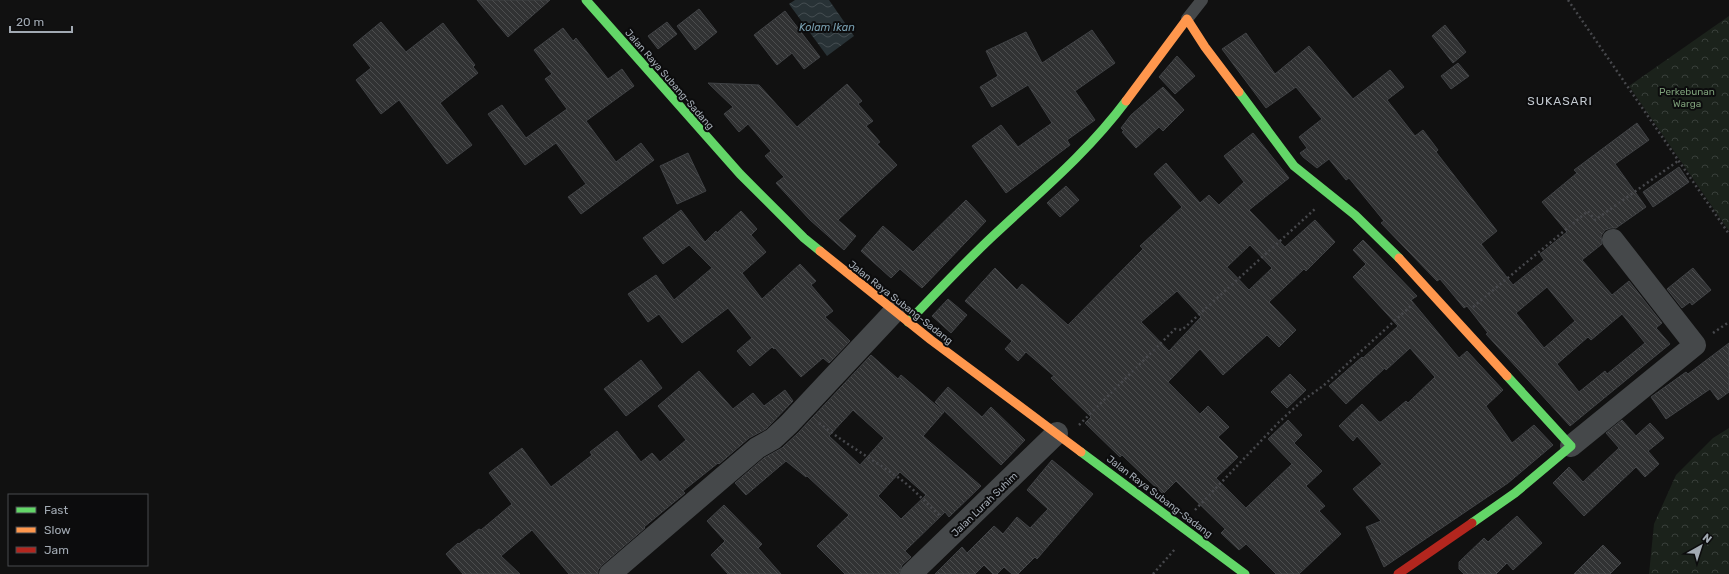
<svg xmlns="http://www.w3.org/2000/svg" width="1729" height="574" viewBox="0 0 1729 574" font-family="Rubik,sans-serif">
<defs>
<pattern id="forest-crowns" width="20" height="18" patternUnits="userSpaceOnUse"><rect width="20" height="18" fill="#1b221b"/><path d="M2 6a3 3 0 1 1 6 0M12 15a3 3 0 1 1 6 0" fill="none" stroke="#393f3a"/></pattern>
<pattern id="water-waves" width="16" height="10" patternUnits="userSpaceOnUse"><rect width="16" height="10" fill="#283236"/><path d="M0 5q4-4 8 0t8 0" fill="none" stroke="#444d51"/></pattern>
<pattern id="building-back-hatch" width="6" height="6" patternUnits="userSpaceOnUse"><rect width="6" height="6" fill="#313233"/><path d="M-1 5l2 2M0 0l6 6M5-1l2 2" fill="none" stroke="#4c4d4e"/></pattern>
</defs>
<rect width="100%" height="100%" fill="#111"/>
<path fill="url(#forest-crowns)" d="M1729,16V231L1629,86Z
M1729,428V574H1649L1654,524L1676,475L1713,438Z"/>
<path fill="url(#water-waves)" d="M795,0H829L854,36L827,56L789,4Z"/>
<path fill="url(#building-back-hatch)" stroke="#404245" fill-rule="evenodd" d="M477,0H550L508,37Z
M699,9L717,32L695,50L677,26Z
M785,11L820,57L804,69L792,53L777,65L754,35Z
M381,22L406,52L443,23L475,65L473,67L478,73L440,103L472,145L447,164L399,100L381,114L356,80L371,68L353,45Z
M667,22L677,34L658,49L648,36Z
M1445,25L1466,52L1453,63L1432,36Z
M563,28L573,41L576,38L608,79L622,69L634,86L586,121L616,162L641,143L654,160L581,214L568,197L586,184L556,143L525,165L488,114L502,105L526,138L567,109L545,79L552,74L534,50Z
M1092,30L1115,63L1075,91L1095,120L1067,140L1070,145L1006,193L972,146L1001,125L1018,147L1052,123L1028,85L992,107L980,87L998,76L986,51L1026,32L1042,63Z
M1246,33L1275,74L1309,46L1353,99L1390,70L1404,87L1387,100L1415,136L1423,130L1438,150L1436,152L1497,231L1481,244L1513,285L1544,260L1540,254L1567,232L1542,202L1577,173L1574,170L1637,123L1649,140L1615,164L1646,207L1616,228H1611L1605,230L1601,236L1602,244L1582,260L1612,295L1629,281L1662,323L1656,328L1670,344L1570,426L1486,334L1488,333L1467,306L1464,308L1440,279L1437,281L1381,223L1384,221L1349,178L1346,180L1329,159L1317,168L1303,157L1300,153L1307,148L1299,137L1322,119L1296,87L1266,108L1222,49ZM1547,287L1575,321L1544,348L1516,313ZM1622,314L1645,343L1607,374L1605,371L1579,392L1557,364L1588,337L1591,340Z
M1177,56L1195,76L1175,94L1159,77Z
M1458,63L1469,76L1451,89L1441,76Z
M708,83L759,85L797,127L847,84L862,101L858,104L873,121L866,126L880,142L877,144L897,165L838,220L856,236L844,250L810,220L776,183L784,177L765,156L771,151L748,124L739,132L724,114L733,107Z
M1163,87L1184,110L1163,131L1159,127L1136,148L1122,132L1124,131L1121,128L1131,115Z
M1253,133L1289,178L1249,210L1285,247L1315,220L1335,242L1306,271L1304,269L1269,302L1296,330L1279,347L1267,335L1223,375L1200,349L1168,382L1200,414L1208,406L1229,427L1218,437L1238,457L1216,478L1246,508L1292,464L1268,439L1288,420L1302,435L1294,443L1322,471L1306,486L1325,506L1319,511L1341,534L1299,574H1276L1246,544L1239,550L1221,533L1225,529L1176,481L1163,494L1122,455L1120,457L1085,423L1091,417L1051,378L1054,376L1026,352L1018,361L1005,349L1012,341L965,301L995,268L1017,290L1022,284L1068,325L1143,249L1140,246L1182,207L1154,174L1166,163L1200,203L1209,195L1219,205L1244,182L1224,156ZM1250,245L1272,268L1249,290L1227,267ZM1177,291L1201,317L1169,351L1141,322Z
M688,153L706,191L677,204L660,166Z
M1679,167L1689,182L1653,207L1643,192Z
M1066,186L1079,200L1060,217L1047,203Z
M966,200L986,221L922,288L900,269L891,278L861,251L883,226L913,252Z
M681,210L705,242L716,231L717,233L741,211L757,229L751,235L766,252L742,273L762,299L800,264L816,281L811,285L833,311L825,317L850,341L829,363L823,358L801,377L775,348L774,349L772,347L750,366L737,351L752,338L728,308L682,343L659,314L648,322L628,294L656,275L674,300L712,268L689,245L663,264L643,238Z
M1363,240L1417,296L1411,300L1459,358L1467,351L1503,390L1486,406L1512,443L1534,425L1553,445L1508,483L1384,567L1366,527L1381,521L1353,489L1382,464L1357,436L1353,441L1339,426L1362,404L1379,422H1381L1406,401L1408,403L1435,377L1410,348L1386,370L1385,368L1346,404L1329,386L1362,357L1363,358L1398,326L1353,277L1366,264L1353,250Z
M1693,268L1711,290L1692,305L1690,302L1682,308L1667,289Z
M948,299L967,315L951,333L932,316Z
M1729,343V392L1718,400L1710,389L1666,419L1651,397L1686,372L1688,374Z
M871,355L898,379L901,375L944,412L923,436L981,486L949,517L945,512L905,551L911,557L902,565L899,574H845L817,546L849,515L807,476L806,477L786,461L746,495L735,483L764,458L782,448L798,433ZM853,410L884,438L860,465L829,436ZM900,472L926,495L901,519L878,496Z
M641,360L662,388L626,416L604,389Z
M699,371L733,409L753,393L764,406L785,390L793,401L766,429L749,438L719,464L718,463L683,491L685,493L644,527L645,528L602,565L598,570V574H569L532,530L501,556L520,574H463L446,554L458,543L459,544L479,529L481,530L512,504L489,473L522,448L551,487L592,455L590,452L617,431L641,462L652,453L660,462L686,440L658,406Z
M1290,374L1306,390L1287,408L1271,392Z
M948,387L982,417L991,407L1025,440L1001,465L935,402Z
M1622,420L1636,436L1650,423L1664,438L1648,451L1659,464L1645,477L1636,467L1584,516L1553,483L1569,467L1583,482L1619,448L1606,433Z
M1052,460L1093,494L1037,559L1035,557L1018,574H1012L1004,567L997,574H993L984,565L975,574H935L962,547L967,553L994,526L1003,534L1017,517L1030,528L1048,509L1027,490Z
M724,505L762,544L758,548L781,574H728L711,555L725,541L707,521Z
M1517,516L1542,543L1513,570L1507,563L1496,574H1464L1459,569V562L1484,538L1488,542Z
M1603,545L1621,563L1610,574H1574Z"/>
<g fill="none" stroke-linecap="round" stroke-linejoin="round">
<path stroke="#47484c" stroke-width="2.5" stroke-dasharray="2 3" stroke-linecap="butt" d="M1568,0L1729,234
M1473,307L1588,211L1595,220L1678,161
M1713,333L1729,322
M819,423C844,443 872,459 899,478C914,489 926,503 940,516
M1079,425L1175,329L1182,330L1315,209
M1195,510L1279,422L1302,401L1323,386L1413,304
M1153,574L1175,549"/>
<path stroke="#45484a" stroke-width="12" d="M1187,19L1202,0"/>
<path stroke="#45484a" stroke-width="22" d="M1571,446L1695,345L1613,240
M610,574L757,448L773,439L789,424L894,312
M911,574L1057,433"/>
<path stroke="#63d668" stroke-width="9" d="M586,0L740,174L804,238L820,251
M1239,92L1294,166L1355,215L1399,258
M908,322C936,293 964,263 994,235C1040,192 1088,152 1126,101
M1081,452L1245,574
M1472,523L1515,493L1571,446L1507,376"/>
<path stroke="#ff974d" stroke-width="9" d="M1126,101L1187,19L1205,47L1239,92
M820,251L931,340L1081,452
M1399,258L1507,376"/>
<path stroke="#b3261e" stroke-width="9" d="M1398,574L1472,523"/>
</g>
<g text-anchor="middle" stroke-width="4" stroke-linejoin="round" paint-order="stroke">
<g font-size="10" fill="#a2aab3" stroke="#0c0c0d">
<text transform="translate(670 79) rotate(49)" y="4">Jalan Raya Subang-Sadang</text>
<text transform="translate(901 302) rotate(38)" y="4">Jalan Raya Subang-Sadang</text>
<text transform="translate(1160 496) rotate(37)" y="4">Jalan Raya Subang-Sadang</text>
<text transform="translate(984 504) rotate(-44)" y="4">Jalan Lurah Suhim</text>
</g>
<g font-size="10" fill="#7c9e78" stroke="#0c0c0d">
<text x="1687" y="95">Perkebunan<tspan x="1687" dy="12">Warga</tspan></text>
</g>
<g font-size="11" font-style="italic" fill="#779eaf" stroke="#0c0c0d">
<text x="827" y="31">Kolam Ikan</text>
</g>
<g font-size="12" letter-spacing="1" fill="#c2c8cf" stroke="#0c0c0d">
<text x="1560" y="105">SUKASARI</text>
</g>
</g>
<rect x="8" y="494" width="140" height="72" fill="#0c0c0d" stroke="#484b4f"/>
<rect x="16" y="507" width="20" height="6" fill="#63d668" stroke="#484b4f"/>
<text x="44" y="514" font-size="12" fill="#a2aab3">Fast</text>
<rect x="16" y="527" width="20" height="6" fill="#ff974d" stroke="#484b4f"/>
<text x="44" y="534" font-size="12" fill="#a2aab3">Slow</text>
<rect x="16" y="547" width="20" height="6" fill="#b3261e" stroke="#484b4f"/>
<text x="44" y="554" font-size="12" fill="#a2aab3">Jam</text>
<g transform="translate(1701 546) rotate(39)" stroke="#0c0c0d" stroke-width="3" paint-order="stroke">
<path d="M0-3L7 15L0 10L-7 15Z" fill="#a2aab3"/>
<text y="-6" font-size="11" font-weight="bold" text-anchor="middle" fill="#a2aab3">N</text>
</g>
<path d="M10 26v6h62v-6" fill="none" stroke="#a2aab3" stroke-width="2"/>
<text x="16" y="26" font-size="12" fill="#a2aab3" stroke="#0c0c0d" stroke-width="3" paint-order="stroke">20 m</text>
</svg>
